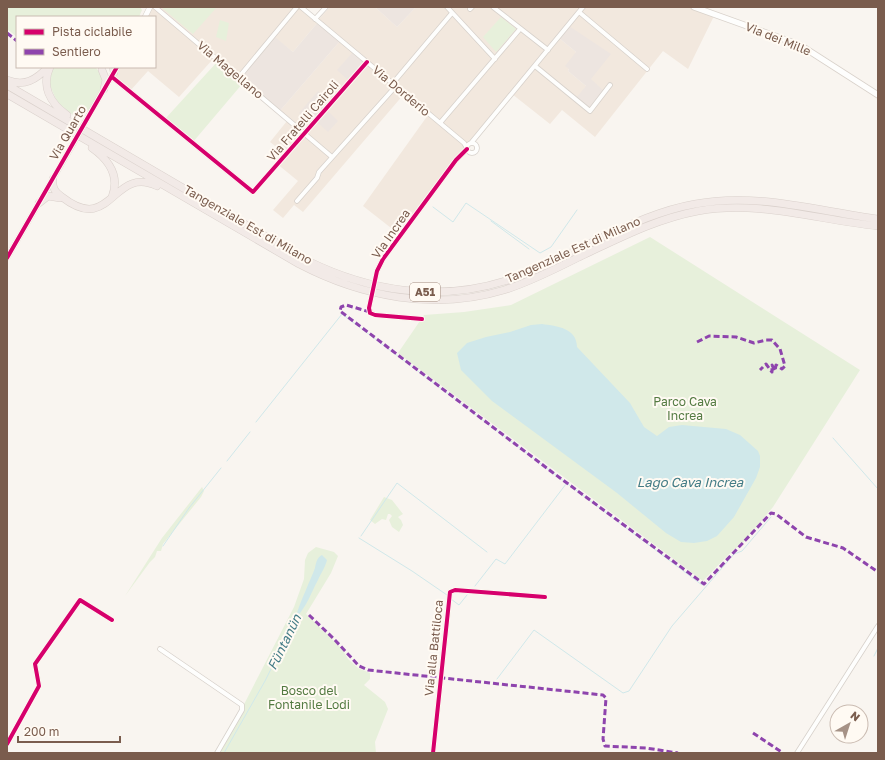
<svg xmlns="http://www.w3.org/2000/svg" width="885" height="760" viewBox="0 0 885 760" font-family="'Golos Text',sans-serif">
<rect width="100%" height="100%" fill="#f9f5f0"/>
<path fill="#f2e8de" d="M152,7H300L318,22L293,52L275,38L239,80L213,59L179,97L148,71L130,91L113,77L118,67H155V17H146Z
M330,7H375L397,27L416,7H582L473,141L469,143L465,142L318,20Z
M584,7H689L714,16L688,69L663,51L595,137L562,110L550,124L512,94L559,38L576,52L568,71L586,86L589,109L591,80L569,26Z
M340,41L404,94L303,212L294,205L283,218L273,210L298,181L276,163L284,153L270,142L287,121L278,113Z
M428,115L463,144L466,148L400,235L363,206Z"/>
<path fill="#ede5e0" d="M375,7H416L397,27Z
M318,22L340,41L278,113L239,80L275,37L293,52Z
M569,26L611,54L591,79L604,91L590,110L576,98L586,86L568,71L569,69L565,66L576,52L559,38Z
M353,52L365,62L349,81L337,70Z
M318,91L332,104L327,110L338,121L328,132L317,122L314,126L299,113Z"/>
<path fill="#e7f0db" d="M7,7H140L142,10L139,17H17V37L7,29Z
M161,7H217L193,34Z
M501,17L516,29L496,52L483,37Z
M220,20L229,23L226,41L216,37Z
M217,62L243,83L193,142L165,119Z
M53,67H95C98,70 101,73 103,77C107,89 88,114 77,118L58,104L48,81Z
M650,237L860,370L773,507L741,545L733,550L703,581L398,353L424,315L464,312L511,305Z
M202,487L204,491L201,497L163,544L161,551H157L155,557L150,562L125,596L162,538Z
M384,497L392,500L403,514L398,517L401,520L403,525L399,532L392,527L389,520L392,516L390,514H388L386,520L382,519L375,524L370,520Z
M316,547L334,552L338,556L331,573L306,614L342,649L348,659L358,668L370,673V679L364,685L385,702L388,709L375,742L376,753H219L294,607L304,579L305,560L308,553Z"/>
<path fill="#d0e8ea" d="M542,324C557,326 577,328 577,347L630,403L644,427L657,436L669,427L682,425L726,429L740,435L758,451L760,456V467L756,478L734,517L717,536L707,541L694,543L681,542L666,533L617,493L492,401L461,370L457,353L467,343L486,337L510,332L531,325Z
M322,555L327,560C325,568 321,573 318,580C311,593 307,606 296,618C296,611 311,579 315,568C316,563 317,557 322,555Z"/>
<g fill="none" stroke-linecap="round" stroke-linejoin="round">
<path stroke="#d0e8ea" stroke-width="1" d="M433,207L453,222L466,203L540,253L551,247L577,210
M491,221L529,249
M256,422L342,314L702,585
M833,438L878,489
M227,461L250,432
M361,536L397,483L487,552
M359,538L412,571L447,595
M163,546L189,508L221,468
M475,586L496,559L505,564L566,484
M451,599L459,605L467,595
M874,656L878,648
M497,679L534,630L623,693L629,691L672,626L734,554L742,551L771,517
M224,753L265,681L297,617"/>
<defs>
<path id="minor" d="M155,7L332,157
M301,7L464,143L467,148
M447,7L495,59
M493,7L548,50
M470,9L472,7
M579,12L647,69
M315,19L326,7
M535,66L590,111L610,85
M112,77L253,192L367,62
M239,77L297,7
M393,83L452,13
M440,123L520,29
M471,143L583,7
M467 148a5 5 0 1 1 10 0a5 5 0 1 1-10 0Z
M297,201L317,178L319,172L396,86
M377,271L383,259L456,160L467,149
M369,308L370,312L375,315L422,319
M160,649L242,705V710L217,753
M7,744L39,686L35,664L80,600L112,620
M433,753L450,592L455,590L545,597
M797,753L878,626"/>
<path id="tertiary" d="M145,17L150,7
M89,115L117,67
M7,258L73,144"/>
<path id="secondary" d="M694,7L800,45L878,95"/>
<path id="motorway" d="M50,67C41,86 50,103 67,115
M113,67L114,72
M102,70L106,80L104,89
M7,80C24,87 36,80 48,67
M7,85L308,261C369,291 438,302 505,281C532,273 557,260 582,247C619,230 655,211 695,204C756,192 817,211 878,219
M7,94L299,264C362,297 435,311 504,290C530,282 555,269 579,257C618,239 655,219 698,211C759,200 818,220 878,226
M92,148C109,160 120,176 112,197
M53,179C52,188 55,192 62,197C112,236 112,165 157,186
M39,203L48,196L60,198"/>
</defs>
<use href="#minor" stroke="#d7d1cb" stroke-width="5.5"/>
<use href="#tertiary" stroke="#d7d1cb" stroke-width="6"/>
<use href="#secondary" stroke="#d9d2cb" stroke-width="7"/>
<use href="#motorway" stroke="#dad1cc" stroke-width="8"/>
<use href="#minor" stroke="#fefefd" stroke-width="4"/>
<use href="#tertiary" stroke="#fefefd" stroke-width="5"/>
<use href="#secondary" stroke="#fefefd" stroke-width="5.5"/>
<use href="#motorway" stroke="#f2eae7" stroke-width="7"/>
<defs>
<path id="minor-bridge" d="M369,308L377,271"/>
<path id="tertiary-bridge" d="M73,144L89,115"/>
</defs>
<use href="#minor-bridge" stroke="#d7d1cb" stroke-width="5.5" stroke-linecap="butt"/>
<use href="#tertiary-bridge" stroke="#d7d1cb" stroke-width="6" stroke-linecap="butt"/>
<use href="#minor-bridge" stroke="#fefefd" stroke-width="4"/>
<use href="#tertiary-bridge" stroke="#fefefd" stroke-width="5"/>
<path stroke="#8e44ad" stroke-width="3" stroke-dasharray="6 3" stroke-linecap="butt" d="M7,33L17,41
M370,312L346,305L341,307L340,311L552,472L704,584L771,513L776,514L806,537L843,548L878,572
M697,342L709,336L736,337L754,343L766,340H772L780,349L785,366L782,369L776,365L775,371L772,365V372L766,364L760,370
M309,615L334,639L359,666L368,670L603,695L606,698L603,739L605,746L646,748L678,753
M753,733L783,753"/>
<defs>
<path id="cycleway" d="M112,77L253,192L367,62
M7,258L117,67
M422,319L375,315L370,313L369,308L377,271L383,259L456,160L467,149
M7,744L39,686L35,664L80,600L112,620
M433,753L450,592L455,590L545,597"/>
</defs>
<use href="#cycleway" stroke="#fffaf3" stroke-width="6"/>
<use href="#cycleway" stroke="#d6006c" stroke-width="4"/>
</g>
<g text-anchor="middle" stroke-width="4" stroke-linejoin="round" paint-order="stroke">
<rect fill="#fffaf3" stroke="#a28b7f" stroke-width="1" x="410" y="283" width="30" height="18" rx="3"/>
<g font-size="11" font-weight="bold" fill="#7a5c4d">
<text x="425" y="296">A51</text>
</g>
<g font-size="12" fill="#7a5c4d" stroke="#fffaf3">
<text transform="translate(778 39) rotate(22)" y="4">Via dei Mille</text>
<text transform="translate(230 70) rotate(40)" y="4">Via Magellano</text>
<text transform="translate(401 91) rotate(40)" y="4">Via Dorderio</text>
<text transform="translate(303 121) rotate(-49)" y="4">Via Fratelli Cairoli</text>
<text transform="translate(68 133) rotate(-60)" y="4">Via Quarto</text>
<text transform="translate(248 225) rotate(30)" y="4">Tangenziale Est di Milano</text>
<text transform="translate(391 234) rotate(-55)" y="4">Via Increa</text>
<text transform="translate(573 250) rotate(-24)" y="4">Tangenziale Est di Milano</text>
<text transform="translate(434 648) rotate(-84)" y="4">Via alla Battiloca</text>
</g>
<g font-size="12" fill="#537a41" stroke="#fffaf3">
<text x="685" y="406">Parco Cava<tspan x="685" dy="14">Increa</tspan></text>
<text x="309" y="695">Bosco del<tspan x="309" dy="14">Fontanile Lodi</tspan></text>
</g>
<g font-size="13" font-style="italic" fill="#437c86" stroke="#fffaf3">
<text x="690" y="487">Lago Cava Increa</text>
<text transform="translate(284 642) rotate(-64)" y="5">Füntanün</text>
</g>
</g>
<rect width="885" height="760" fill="none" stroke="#7a5c4d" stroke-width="16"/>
<rect x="16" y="16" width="140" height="52" fill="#fffaf3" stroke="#cabbb1"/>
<rect x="24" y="29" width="20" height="6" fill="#d6006c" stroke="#cabbb1"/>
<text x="52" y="36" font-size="12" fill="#7a5c4d">Pista ciclabile</text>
<rect x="24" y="49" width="20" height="6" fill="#8e44ad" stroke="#cabbb1"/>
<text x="52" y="56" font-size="12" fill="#7a5c4d">Sentiero</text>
<g transform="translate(849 724) rotate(39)"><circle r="19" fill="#fffaf3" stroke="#cabbb1"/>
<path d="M0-3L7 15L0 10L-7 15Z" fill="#a69286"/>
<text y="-6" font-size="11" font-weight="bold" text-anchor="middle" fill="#7a5c4d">N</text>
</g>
<path d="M18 736v6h102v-6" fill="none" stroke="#7a5c4d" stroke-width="2"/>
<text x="24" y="736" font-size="12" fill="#7a5c4d" stroke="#fffaf3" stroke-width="3" paint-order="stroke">200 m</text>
</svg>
